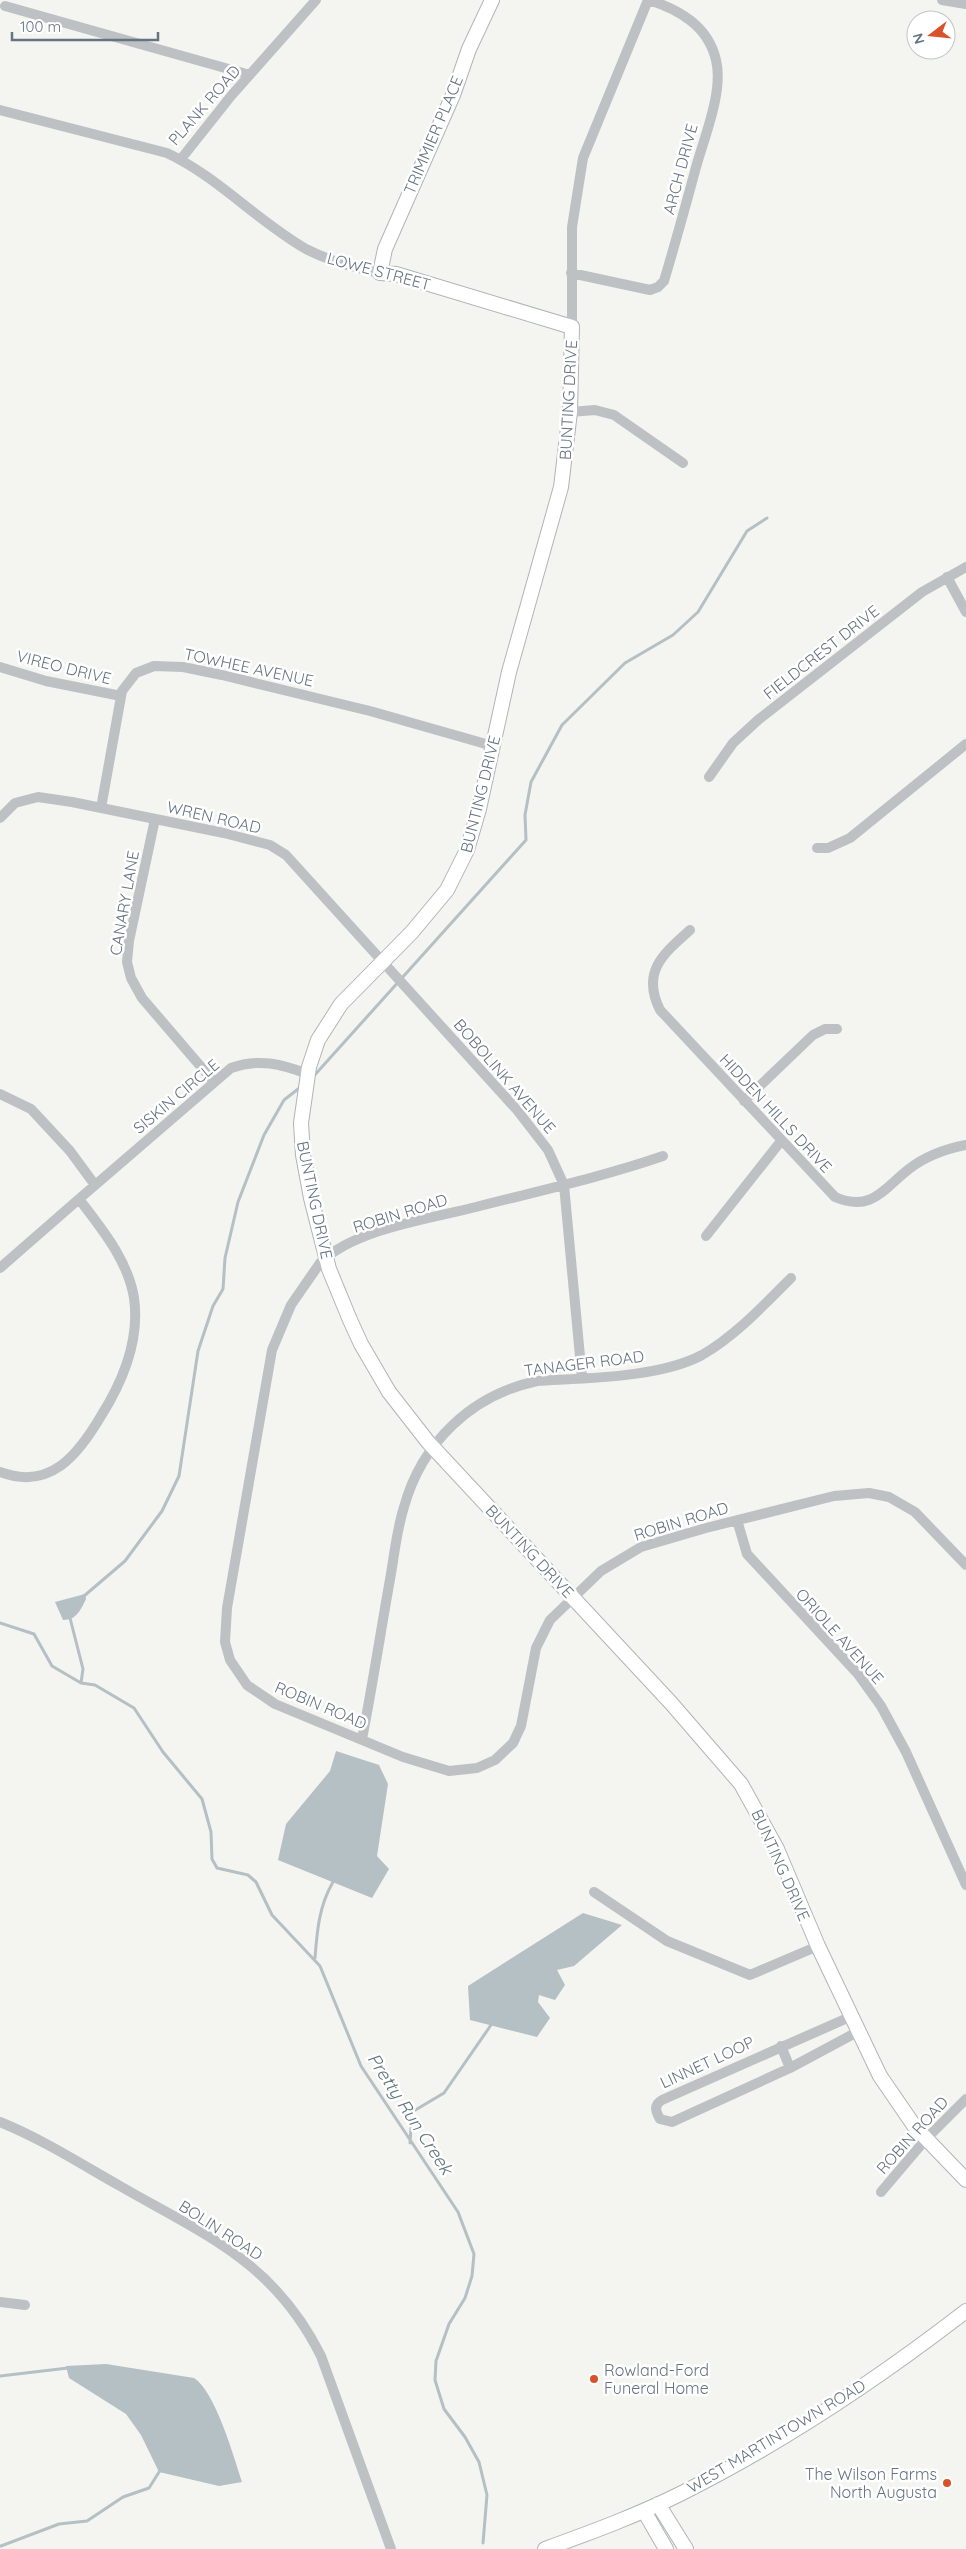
<svg xmlns="http://www.w3.org/2000/svg" width="966" height="2549" viewBox="0 0 966 2549" font-family="Quicksand,sans-serif">
<rect width="100%" height="100%" fill="#f4f4f0"/>
<path fill="#b4c0c3" d="M85,1594L86,1599C81,1609 77,1620 63,1620L55,1602Z
M336,1751L379,1765L388,1784L377,1856L389,1869L372,1898L278,1860L286,1824L330,1771Z
M583,1913L622,1925L574,1966L557,1970L565,1985L555,2000L539,1995L538,2002L550,2018L537,2037L470,2020L468,1986Z
M106,2364L194,2378C215,2391 234,2457 242,2482L219,2486L159,2472L141,2435L126,2414L69,2378L66,2366Z"/>
<g fill="none" stroke-linecap="round" stroke-linejoin="round">
<path stroke="#b4c0c3" stroke-width="3" d="M312,1078L526,840L525,815L531,782L562,725L625,663L673,635L698,612L747,531L767,518
M84,1596L125,1561L162,1511L179,1476L198,1351L213,1306L223,1289L225,1258L238,1202L264,1135L284,1100L302,1086
M70,1618L83,1669L81,1683
M0,1623L34,1634L52,1666L81,1683L95,1685L134,1708L163,1752L202,1799L211,1832L212,1859L217,1868L248,1875L256,1882L272,1915L320,1966L361,2066L458,2212L474,2254L472,2276L465,2298L449,2324L436,2361L435,2380L444,2409L465,2437L479,2462L487,2495L483,2543
M315,1958C317,1931 319,1906 333,1882
M410,2143L412,2112L444,2093L491,2025
M0,2376L68,2368
M1,2546L59,2524L87,2521L123,2497L149,2488L161,2469"/>
<defs>
<path id="secondary" d="M492,0L469,49L453,95L385,249L380,273L396,274L572,327L570,412L561,487L509,672L479,809L467,850L447,890L412,932L341,1004L318,1040L309,1067L301,1123L303,1155L311,1198L329,1269L350,1320L361,1344L389,1392L428,1442L671,1703L741,1784L777,1849L818,1946L880,2076L915,2127L966,2180
M658,2504L686,2549
M644,2511L666,2549
M545,2549C592,2532 638,2515 682,2493C782,2443 878,2379 966,2311"/>
</defs>
<use href="#secondary" stroke="#b0b5b9" stroke-width="16"/>
<path stroke="#bdc1c4" stroke-width="10" d="M942,0L966,4
M5,6L250,75
M0,110L167,153C218,177 257,221 306,249C329,261 355,268 380,273
M181,159L231,96L316,0
M571,273L650,290L658,287L664,281C675,244 685,208 695,171C703,140 724,92 716,60C708,26 680,10 649,0
M572,327V227L583,158L648,0
M570,412L595,410L614,415L683,463
M947,577L966,612
M0,667L46,681L121,696
M709,777L733,743L758,720L922,592L966,567
M101,808L122,691L136,673L154,666L183,667L222,675L370,711L493,746
M0,818L15,803L38,797L72,802L224,833L270,845L286,855L517,1110L548,1150L564,1185L582,1378
M155,819L129,941L127,962L131,978L142,998L214,1082
M817,848H828L850,838L966,744
M690,930C663,954 641,972 660,1010L835,1197C872,1213 884,1188 909,1169C926,1156 945,1149 966,1145
M0,1094L31,1109L70,1151L95,1185
M744,1101L813,1035L825,1029H837
M663,1156C602,1177 538,1191 476,1207C429,1219 354,1229 320,1263L291,1305L272,1350L227,1608L225,1642L230,1660L247,1685L275,1704L403,1757L449,1771L477,1768L495,1760L513,1743L521,1726L536,1648L550,1620L601,1571L641,1547L706,1528L834,1496L869,1493L889,1497L915,1512L966,1565
M79,1199L231,1068C259,1058 281,1064 308,1074
M706,1236L781,1141
M0,1268L79,1199C101,1228 128,1260 134,1298C140,1340 123,1381 101,1416C78,1455 50,1491 0,1472
M737,1520L747,1554L858,1674L881,1706L906,1752L966,1885
M362,1739C372,1688 380,1636 389,1585C394,1559 396,1532 404,1507C422,1442 472,1395 537,1381C586,1378 659,1378 702,1355C735,1336 764,1305 791,1278
M594,1892L667,1941L750,1975L818,1946
M852,2016L662,2100C653,2105 656,2112 660,2119L672,2122L790,2068L859,2031
M781,2046L790,2068
M0,2122C42,2139 81,2164 120,2186C207,2236 274,2262 321,2356L391,2549
M881,2192L926,2139L966,2099
M0,2302L25,2305"/>
<use href="#secondary" stroke="#fff" stroke-width="14"/>
</g>
<g fill="#d9522b" stroke="#fff" stroke-width="2">
<circle cx="594" cy="2379" r="5"/>
<circle cx="947" cy="2483" r="5"/>
</g>
<g text-anchor="middle" stroke-width="5" stroke-linejoin="round" paint-order="stroke">
<g font-size="16" fill="#657480" stroke="#fff">
<text transform="translate(204 105) rotate(-49)" y="6">PLANK ROAD</text>
<text transform="translate(433 135) rotate(-67)" y="6">TRIMMIER PLACE</text>
<text transform="translate(680 169) rotate(-75)" y="6">ARCH DRIVE</text>
<text transform="translate(379 271) rotate(15)" y="6">LOWE STREET</text>
<text transform="translate(568 400) rotate(-87)" y="6">BUNTING DRIVE</text>
<text transform="translate(821 652) rotate(-38)" y="6">FIELDCREST DRIVE</text>
<text transform="translate(64 667) rotate(14)" y="6">VIREO DRIVE</text>
<text transform="translate(249 667) rotate(12)" y="6">TOWHEE AVENUE</text>
<text transform="translate(480 794) rotate(-76)" y="6">BUNTING DRIVE</text>
<text transform="translate(214 817) rotate(13)" y="6">WREN ROAD</text>
<text transform="translate(124 903) rotate(-80)" y="6">CANARY LANE</text>
<text transform="translate(505 1076) rotate(49)" y="6">BOBOLINK AVENUE</text>
<text transform="translate(176 1096) rotate(-40)" y="6">SISKIN CIRCLE</text>
<text transform="translate(776 1113) rotate(47)" y="6">HIDDEN HILLS DRIVE</text>
<text transform="translate(315 1200) rotate(78)" y="6">BUNTING DRIVE</text>
<text transform="translate(400 1213) rotate(-17)" y="6">ROBIN ROAD</text>
<text transform="translate(584 1363) rotate(-7)" y="6">TANAGER ROAD</text>
<text transform="translate(681 1521) rotate(-17)" y="6">ROBIN ROAD</text>
<text transform="translate(530 1551) rotate(47)" y="6">BUNTING DRIVE</text>
<text transform="translate(840 1636) rotate(48)" y="6">ORIOLE AVENUE</text>
<text transform="translate(321 1705) rotate(23)" y="6">ROBIN ROAD</text>
<text transform="translate(781 1865) rotate(66)" y="6">BUNTING DRIVE</text>
<text transform="translate(707 2062) rotate(-25)" y="6">LINNET LOOP</text>
<text transform="translate(912 2135) rotate(-48)" y="6">ROBIN ROAD</text>
<text transform="translate(221 2230) rotate(33)" y="6">BOLIN ROAD</text>
<text transform="translate(776 2436) rotate(-31)" y="6">WEST MARTINTOWN ROAD</text>
</g>
<g font-size="16" fill="#657480" stroke="#fff" text-anchor="start">
<text x="604" y="2376">Rowland-Ford<tspan x="604" dy="18">Funeral Home</tspan></text>
<text x="937" y="2480" text-anchor="end">The Wilson Farms<tspan x="937" dy="18">North Augusta</tspan></text>
</g>
<g font-size="18" font-style="italic" fill="#60767d" stroke="#fff">
<text transform="translate(410 2114) rotate(57)" y="6">Pretty Run Creek</text>
</g>
</g>
<g transform="translate(931 35) rotate(254)"><circle r="24" fill="#ffffff" stroke="#c1c7cc"/>
<path d="M0-4L9 19L0 12L-9 19Z" fill="#d9522b"/>
<text y="-8" font-size="14" font-weight="bold" text-anchor="middle" fill="#657480">N</text>
</g>
<path d="M12 32v8h146v-8" fill="none" stroke="#657480" stroke-width="2.5"/>
<text x="20" y="32" font-size="15" fill="#657480" stroke="#ffffff" stroke-width="4" paint-order="stroke">100 m</text>
</svg>
